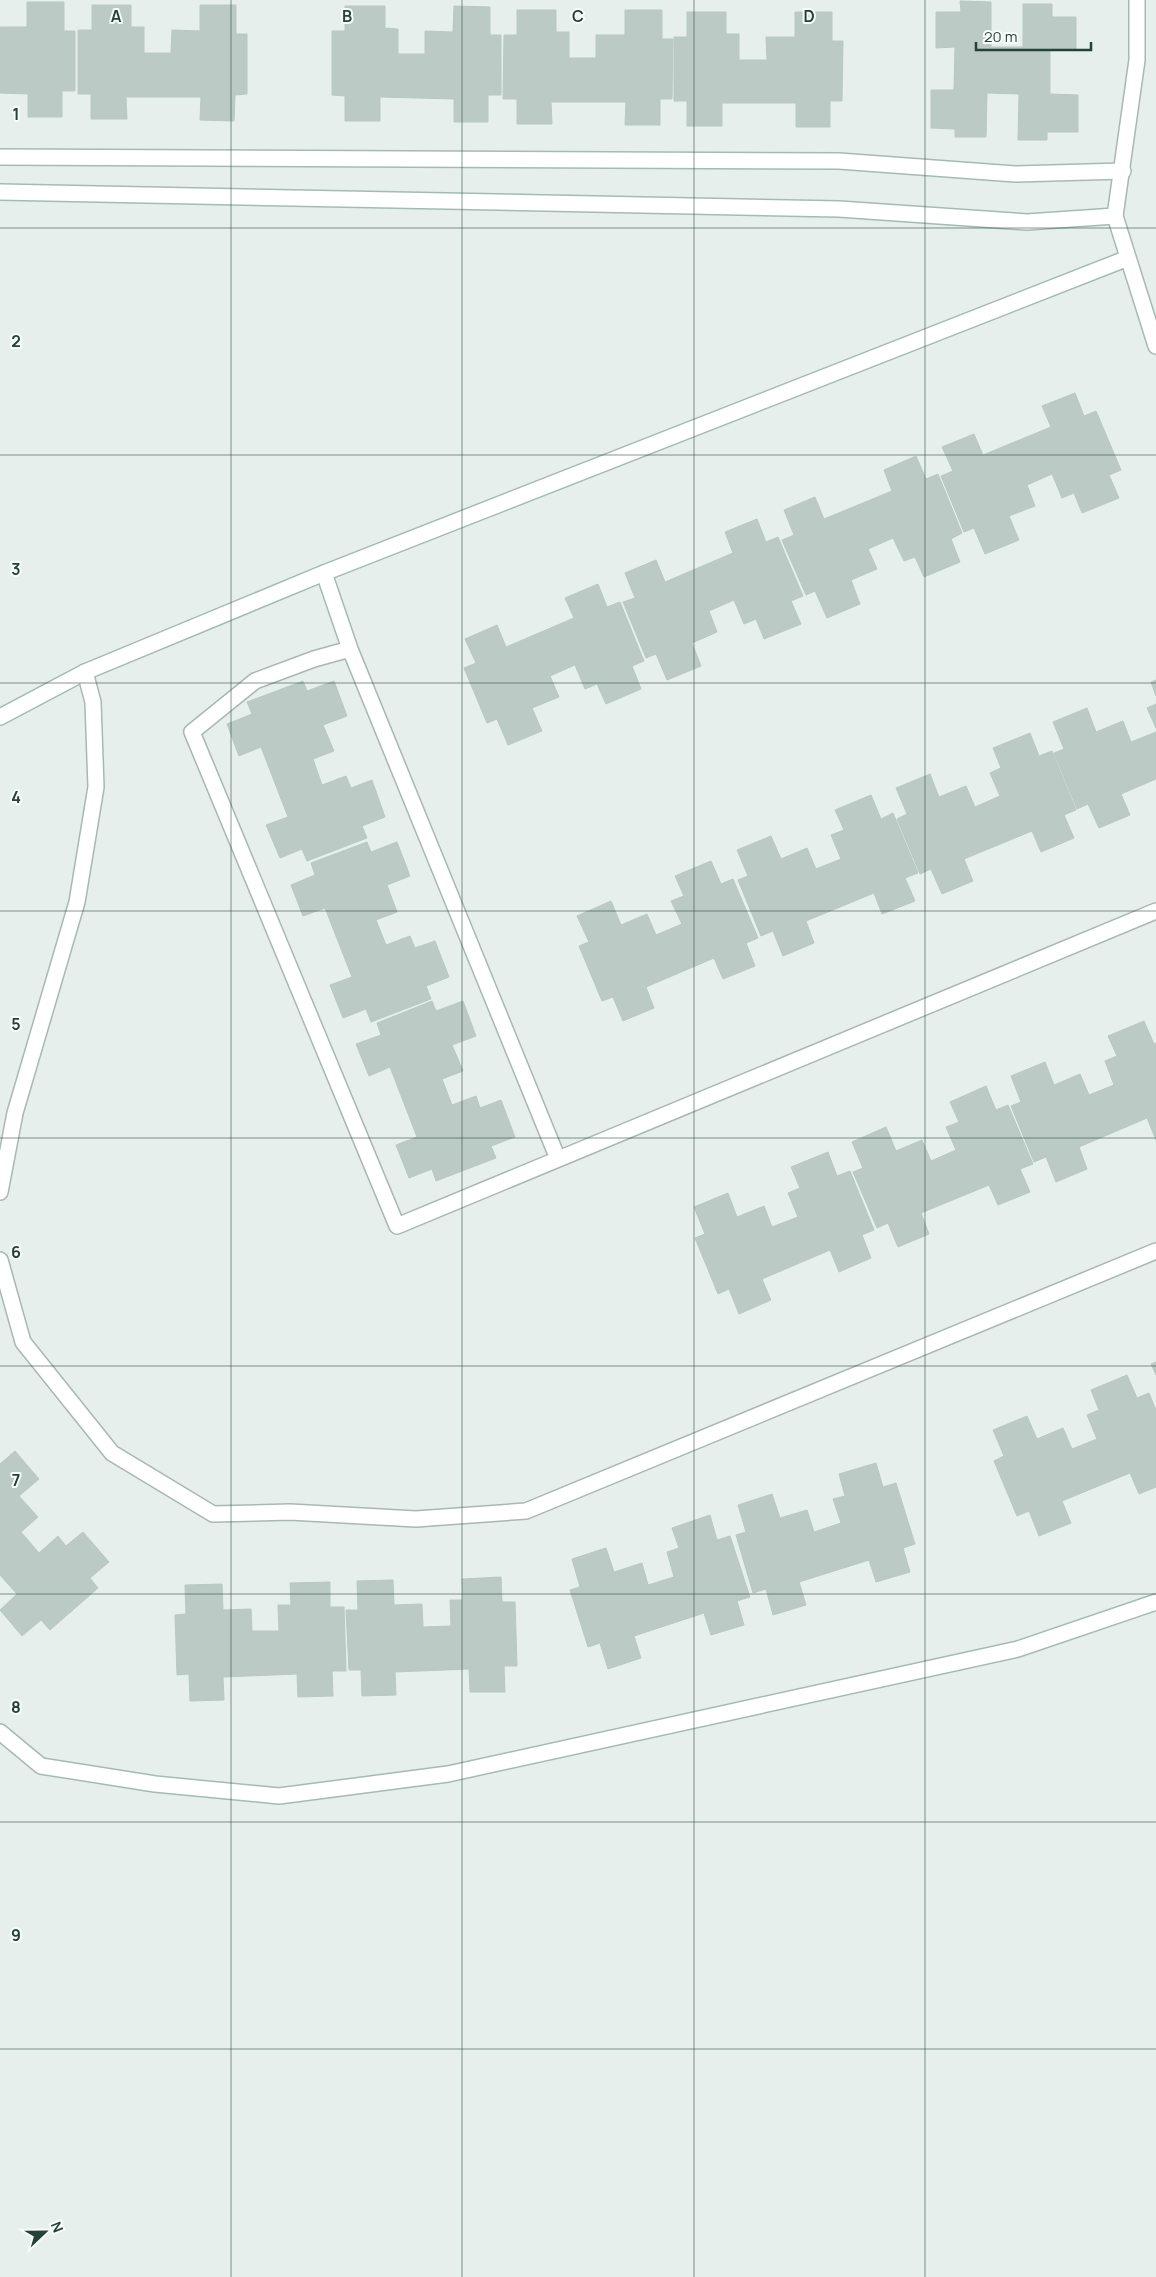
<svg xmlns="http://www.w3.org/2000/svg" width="1156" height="2277" viewBox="0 0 1156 2277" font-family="Manrope,sans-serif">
<rect width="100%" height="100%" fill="#e6efeb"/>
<path fill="#bbcac4" stroke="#b8c9c2" d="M960,1L991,2V47H1023V4H1052V17H1076V49H1050V94L1078,95V132H1047V140H1018L1019,94L987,93L986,137H955V129L931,128V90H954L955,47L936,48V12H961Z
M27,2H64V31H75V91H62V117H28V94L0,93V27H27Z
M92,5H131V27H144V53H171L172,30L200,31V5H236V34H247V94L235,95L234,121L200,120L201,97H126L127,119H91V94H78V30H92Z
M345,6H385V28L398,29V54H425V31L453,32L454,6L490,7V35H501V95H488V122H454V99L380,97V121H345V96L332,95V31H345Z
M517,10H556V32H569V58H596V35H625V10H662V39H673L672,99H660V125H625L626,102H551L552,124H517V99H503L504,35H517Z
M687,12H726V34H739V60H767L766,37H795V12H832V41H843L842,101H830V127H796V103H722V126H687V101H674V37H687Z
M1075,393L1084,416L1096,411L1121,470L1109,475L1119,498L1082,513L1074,493L1062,498L1052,474L1027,485L1035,506L1009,516L1019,540L985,554L974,528L964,532L941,476L953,471L942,447L974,434L983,455L1051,427L1042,406Z
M916,456L926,479L938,474L962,533L951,539L960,562L924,577L915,557L904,561L893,538L868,549L877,569L851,580L860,604L827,618L815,591L806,595L782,540L794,535L784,510L815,497L824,519L892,491L884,470Z
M757,519L766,542L778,537L803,596L791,601L801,624L764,639L756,619L744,624L734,600L709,611L717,632L692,643L701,666L667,680L656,654L646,658L623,602L635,598L625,573L656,560L665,582L733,553L725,532Z
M598,584L607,607L620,602L644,661L632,666L641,689L606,704L597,684L585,689L575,665L550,676L559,697L532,708L542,731L508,745L497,719L487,723L464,668L476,663L465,639L497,625L506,647L574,618L565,598Z
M1156,680V696L1151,682Z
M303,681L307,691L334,681L347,716L323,725L334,751L313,759L322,785L346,776L351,788L372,780L385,817L362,826L367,838L307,861L302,849L280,858L266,825L288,817L261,747L239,756L227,724L252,714L247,702Z
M1156,704V728L1147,708Z
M1087,708L1096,732L1123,721L1131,742L1156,732V779L1121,794L1130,815L1099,828L1088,804L1077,809L1054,753L1064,749L1053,722Z
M1030,733L1039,756L1052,751L1076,810L1064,815L1074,838L1041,852L1032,831L964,859L973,881L942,894L931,869L920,874L897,819L907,814L896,788L930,774L939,797L966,786L975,807L1000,796L990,773L1001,768L993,748Z
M871,795L881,819L893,813L918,873L905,878L915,901L882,914L874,893L806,921L814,943L783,956L773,931L761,936L738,880L748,876L737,850L771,836L781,859L807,848L816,869L841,859L831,835L844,830L835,810Z
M367,842L371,852L397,842L410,876L387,885L397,912L376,920L386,945L410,936L415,948L435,941L449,977L426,986L431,999L371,1022L366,1009L343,1018L330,985L352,977L325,908L303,916L291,885L315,875L311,863Z
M711,861L721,884L733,879L758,938L746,943L755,966L723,979L714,958L646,987L654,1008L623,1021L613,997L602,1001L579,946L589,942L577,916L611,901L621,925L647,914L656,935L682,924L671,901L684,896L675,876Z
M432,1001L436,1011L463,1001L476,1036L452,1045L463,1071L442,1079L452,1105L476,1096L480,1108L501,1100L515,1137L491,1146L496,1158L436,1181L432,1169L409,1178L396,1145L417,1137L390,1067L369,1076L356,1044L381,1035L377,1023Z
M1144,1021L1154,1044L1156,1043V1140L1147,1118L1079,1147L1087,1169L1056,1182L1046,1157L1034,1162L1011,1106L1021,1102L1011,1076L1045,1062L1054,1085L1080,1074L1089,1095L1114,1085L1105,1061L1117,1056L1108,1036Z
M986,1086L996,1110L1008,1105L1033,1164L1020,1169L1030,1192L998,1205L989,1185L921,1213L929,1234L898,1247L888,1223L877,1228L853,1172L863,1168L852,1142L886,1127L896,1151L922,1140L931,1161L956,1150L946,1127L959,1122L950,1102Z
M828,1152L837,1176L850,1171L874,1230L862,1235L871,1258L839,1272L830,1250L762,1279L771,1300L739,1314L729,1289L718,1294L695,1238L705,1234L694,1207L728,1193L737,1217L764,1206L772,1227L798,1217L788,1193L800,1188L791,1167Z
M1156,1362V1375L1151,1364Z
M1127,1375L1137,1398L1149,1393L1156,1410V1487L1139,1494L1130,1473L1062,1501L1071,1523L1039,1536L1029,1511L1017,1516L994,1461L1004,1456L993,1430L1027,1416L1037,1439L1063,1428L1072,1449L1097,1439L1087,1415L1099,1410L1091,1390Z
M15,1451L39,1479L19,1496L38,1517L21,1532L39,1553L58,1536L66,1546L83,1532L109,1562L90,1578L98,1588L50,1630L41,1620L22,1636L0,1610L17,1594L0,1575V1464Z
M876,1463L883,1487L896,1483L915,1544L903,1548L910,1572L876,1582L869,1560L799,1582L806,1605L773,1615L766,1589L753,1593L736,1535L746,1532L738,1505L772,1494L780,1518L807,1510L814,1532L841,1523L833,1499L845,1496L839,1474Z
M710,1515L717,1540L730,1536L750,1597L737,1601L744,1625L711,1635L704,1613L634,1636L641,1658L608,1669L600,1643L588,1647L570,1590L580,1587L572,1559L606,1548L614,1572L642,1563L648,1585L674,1577L667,1552L679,1548L672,1528Z
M501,1577L502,1602H515L517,1666H504L505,1692H470L469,1669L395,1672L396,1695L362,1696L361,1670H349L346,1610H358L357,1581L393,1580L394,1605L422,1604L423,1627L451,1626L450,1600H463L462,1579Z
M330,1582V1607H344L346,1671H332L333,1696L298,1697L297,1674L223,1677L224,1700L190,1701L189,1674L177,1675L175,1615L186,1614L185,1585L222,1584L223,1610L251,1609L252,1631H279L278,1605H291L290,1583Z"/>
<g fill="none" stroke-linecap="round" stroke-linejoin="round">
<defs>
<path id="street" d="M1115,216L1137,60V0
M324,573L350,649L558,1159
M350,649L314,659L255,681L192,732L397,1226L1156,911
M0,1192L15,1113L77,902L96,787L93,702L85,672
M0,1260L23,1342L112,1453L213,1514L290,1512L416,1519L526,1511L1156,1251"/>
<path id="secondary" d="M0,157L839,161L1015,174L1123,171
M0,192L839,209L1027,222L1115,216L1156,346
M0,717L85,672L324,573L1128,258
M0,1732L41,1766L155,1784L279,1796L448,1774L1018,1649L1156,1602"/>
</defs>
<use href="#street" stroke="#a8b8b2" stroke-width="18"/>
<use href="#secondary" stroke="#a4bbb3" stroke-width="18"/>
<use href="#street" stroke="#fff" stroke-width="15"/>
<use href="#secondary" stroke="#fff" stroke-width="15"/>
</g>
<path fill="none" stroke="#24423a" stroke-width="1" stroke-opacity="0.55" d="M231,0V2277M462,0V2277M694,0V2277M925,0V2277M0,228H1156M0,455H1156M0,683H1156M0,911H1156M0,1138H1156M0,1366H1156M0,1594H1156M0,1822H1156M0,2049H1156"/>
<g font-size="16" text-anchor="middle" font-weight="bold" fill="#24423a" stroke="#f7fbf9" stroke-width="4" stroke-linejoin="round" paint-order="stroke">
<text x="116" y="22">A</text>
<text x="347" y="22">B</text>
<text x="578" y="22">C</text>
<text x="809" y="22">D</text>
<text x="16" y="120">1</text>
<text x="16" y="347">2</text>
<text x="16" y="575">3</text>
<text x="16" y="803">4</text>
<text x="16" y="1030">5</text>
<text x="16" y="1258">6</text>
<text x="16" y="1486">7</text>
<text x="16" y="1713">8</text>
<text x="16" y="1941">9</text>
</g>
<g transform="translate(45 2232) rotate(68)" stroke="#f7fbf9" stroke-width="4" paint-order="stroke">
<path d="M0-4L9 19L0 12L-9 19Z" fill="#24423a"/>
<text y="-8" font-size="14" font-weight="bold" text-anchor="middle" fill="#24423a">N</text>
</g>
<path d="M976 42v8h115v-8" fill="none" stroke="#24423a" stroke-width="2.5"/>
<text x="984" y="42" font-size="15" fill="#24423a" stroke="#f7fbf9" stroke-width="4" paint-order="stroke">20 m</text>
</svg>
